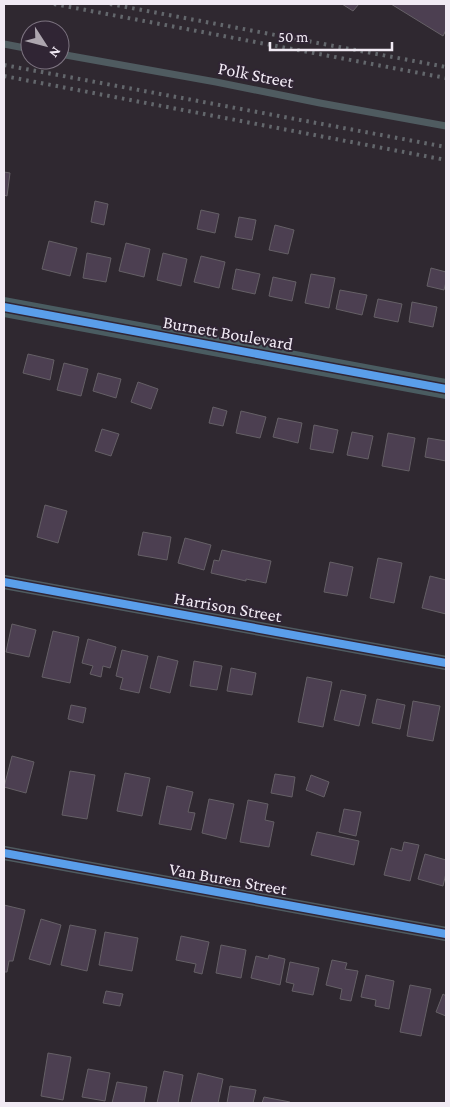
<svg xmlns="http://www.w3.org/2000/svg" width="450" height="1107" viewBox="0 0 450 1107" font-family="'Crimson Pro',serif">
<rect width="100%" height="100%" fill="#2f2830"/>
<path fill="#4c3f51" stroke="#656066" d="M342,4H359L353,11Z
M391,4H446V30L443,36Z
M4,172L10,173L7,196L4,195Z
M95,201L108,204L104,225L91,222Z
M201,210L219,214L215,233L197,229Z
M239,217L256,220L252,240L235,237Z
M275,225L294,230L288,254L269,250Z
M49,241L77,248L70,276L42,269Z
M126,243L150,249L144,277L119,271Z
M87,253L111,258L106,282L83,278Z
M163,253L187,259L181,286L157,280Z
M201,256L225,262L219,288L194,282Z
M431,268L446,272V282L444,290L427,286Z
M236,269L260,274L255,294L232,289Z
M311,274L335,278L329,308L305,303Z
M273,277L296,282L292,301L269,296Z
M340,290L367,295L362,315L336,309Z
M378,299L402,304L398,322L374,317Z
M412,302L437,307L433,327L409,322Z
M28,354L54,360L50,380L23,373Z
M64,363L88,369L81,396L57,390Z
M98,373L121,379L116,398L93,391Z
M138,382L158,389L151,409L131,402Z
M213,407L227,411L223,426L209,423Z
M241,411L266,417L260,438L236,433Z
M278,418L302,423L298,443L273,437Z
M314,425L338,430L333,453L310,449Z
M102,429L119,434L111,456L95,451Z
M352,432L373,436L368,459L347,455Z
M388,433L415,438L409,471L382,466Z
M428,438L446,441V461L425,457Z
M45,505L67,511L58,543L37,537Z
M143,532L171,537L167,560L138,555Z
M185,538L211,545L204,570L178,563Z
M222,550L271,561L266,583L246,579V581L211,573L214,560L219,561Z
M378,558L402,563L394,603L370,598Z
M330,562L353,567L347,596L324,592Z
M430,576L446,580V614L422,608Z
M12,624L36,630L29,657L6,652Z
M53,631L79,637L70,683L42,677Z
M88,639L116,647L110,668L103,666L101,677L90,674L93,666L82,663Z
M122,650L148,656L139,693L120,689L123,678L116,676Z
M158,656L178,661L170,693L150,688Z
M194,661L222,666L217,690L190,686Z
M231,668L256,673L252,695L227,691Z
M307,677L332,682L323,727L298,722Z
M341,690L366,695L359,726L334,720Z
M377,699L405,705L400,729L372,723Z
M413,701L440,706L433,741L407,736Z
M71,705L86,708L83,723L68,719Z
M12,756L34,762L26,793L4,787Z
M70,771L95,775L87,819L62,815Z
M125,773L150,778L142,816L117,811Z
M275,774L295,777L292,797L271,793Z
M311,775L329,782L324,797L306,790Z
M167,786L193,792L188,812L195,813L191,830L159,824Z
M209,799L234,804L226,839L202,833Z
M248,800L268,804L265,820L274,822L269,847L240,842Z
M344,809L361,812L356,836L339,832Z
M317,832L359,841L354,865L311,855Z
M404,842L419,845L410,881L384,875L391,848L402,851Z
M425,854L446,860V873L443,886L418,879Z
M4,905L25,910L13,961H9L7,972H4Z
M41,919L61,925L50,965L29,959Z
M70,925L96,930L87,971L61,965Z
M105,932L138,938L132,971L99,965Z
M181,936L209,942L202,974L194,972L196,964L176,960Z
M221,945L246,950L241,978L216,973Z
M269,955L285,959L280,985L251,978L256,956L268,959Z
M332,960L347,963L345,969L358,971L351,1001L340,999L342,989L326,985Z
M290,962L319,968L313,995L292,991L294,984L286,982Z
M366,975L394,981L389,1009L375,1006L376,1000L361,997Z
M410,985L431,989L421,1036L400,1032Z
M106,991L123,994L120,1006L103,1003Z
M443,994L446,996V1016L436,1012Z
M48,1053L71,1057L63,1100L41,1096Z
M88,1069L110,1073L105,1101L82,1097Z
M164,1071L183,1075L178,1103H157Z
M198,1073L223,1079L218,1103H191Z
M117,1082L147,1087L144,1103H112Z
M230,1086L256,1090L253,1103H227Z
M264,1097L290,1102V1103H262Z"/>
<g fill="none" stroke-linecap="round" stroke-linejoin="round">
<path stroke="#4f5b60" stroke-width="7" d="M4,44L30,49
M60,54L216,82L320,103L446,126"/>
<path stroke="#4f5b60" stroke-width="14" d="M4,582L446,663
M4,853L446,934"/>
<path stroke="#4a5c61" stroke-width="20" d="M4,307L446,389"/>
<path stroke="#63676c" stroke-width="4" stroke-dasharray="2.5 5" stroke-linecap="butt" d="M54,4L446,78
M110,4L446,67
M4,65L446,147
M4,76L446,160"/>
<defs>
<path id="cycleway" d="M4,307L446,389
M4,582L446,663
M4,853L446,934"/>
</defs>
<use href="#cycleway" stroke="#302534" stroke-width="11"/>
<use href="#cycleway" stroke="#5a9eea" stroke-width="8"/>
</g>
<g text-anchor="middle" stroke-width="4" stroke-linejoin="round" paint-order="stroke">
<g font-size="18" fill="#f1eaf4" stroke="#302534">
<text transform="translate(256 75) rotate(11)" y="6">Polk Street</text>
<text transform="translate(228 333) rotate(10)" y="6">Burnett Boulevard</text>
<text transform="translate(228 607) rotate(10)" y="6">Harrison Street</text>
<text transform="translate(228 879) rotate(10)" y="6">Van Buren Street</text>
</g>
</g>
<rect width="450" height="1107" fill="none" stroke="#f1eaf4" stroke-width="10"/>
<g transform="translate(45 45) rotate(126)"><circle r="24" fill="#302534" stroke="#7d7481"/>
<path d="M0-4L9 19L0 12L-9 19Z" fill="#ada6af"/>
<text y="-8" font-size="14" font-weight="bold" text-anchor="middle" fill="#f1eaf4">N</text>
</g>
<path d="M270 42v8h122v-8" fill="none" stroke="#f1eaf4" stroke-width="2.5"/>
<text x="278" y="42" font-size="15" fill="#f1eaf4" stroke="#302534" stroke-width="4" paint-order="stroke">50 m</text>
</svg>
